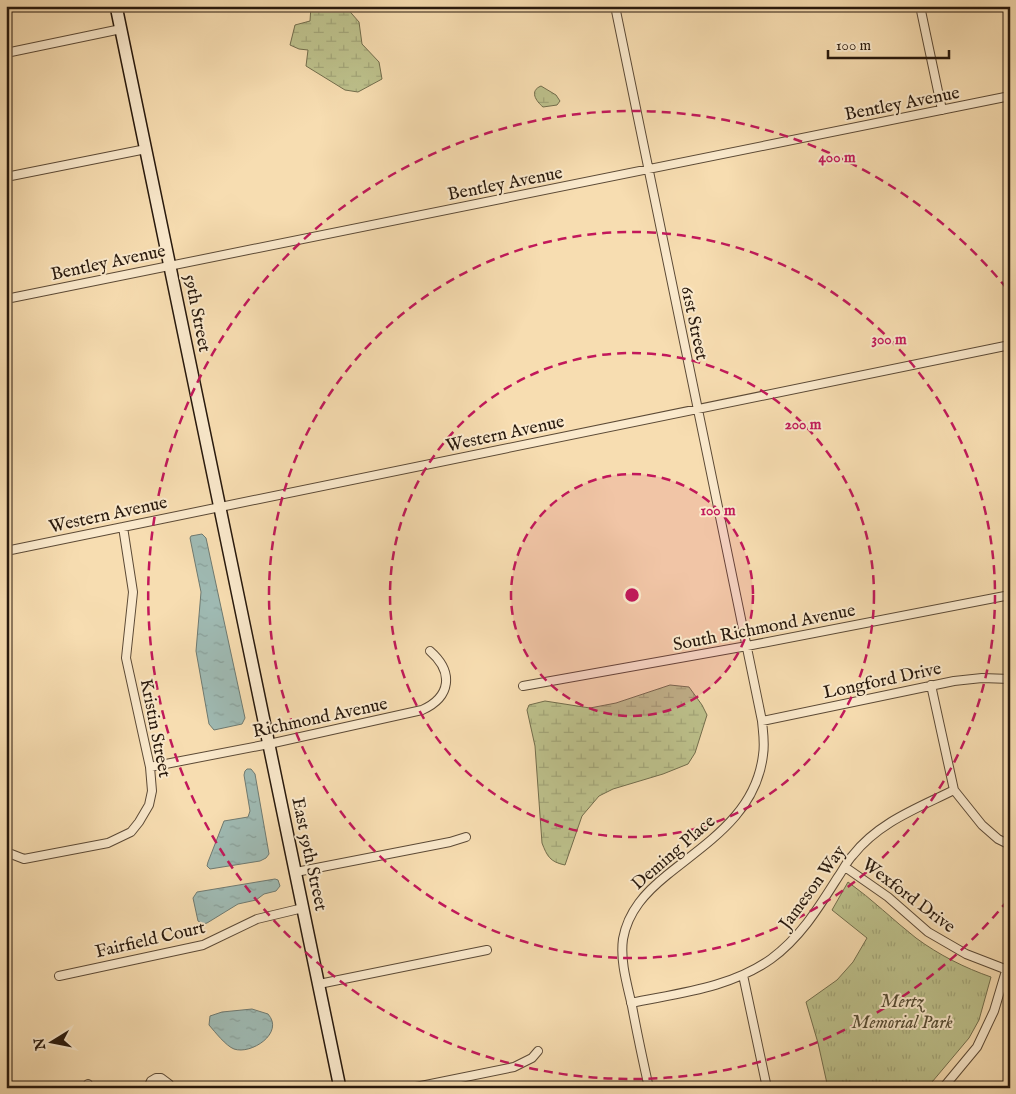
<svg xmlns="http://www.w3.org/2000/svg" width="1016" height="1094" viewBox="0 0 1016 1094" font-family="'IM FELL English',serif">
<defs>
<pattern id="grass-tufts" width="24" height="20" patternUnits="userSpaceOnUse" patternTransform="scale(1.25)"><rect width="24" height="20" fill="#bdc18c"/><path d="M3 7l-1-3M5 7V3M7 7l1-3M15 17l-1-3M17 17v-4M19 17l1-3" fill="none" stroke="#a2a578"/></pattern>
<pattern id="wetland-marsh" width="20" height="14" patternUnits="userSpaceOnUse" patternTransform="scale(1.25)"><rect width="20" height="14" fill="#bdc18c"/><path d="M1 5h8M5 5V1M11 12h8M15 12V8" fill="none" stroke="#a2a578"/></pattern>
<pattern id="water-ripples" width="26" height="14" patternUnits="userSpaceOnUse" patternTransform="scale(1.25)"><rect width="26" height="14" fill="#9fbab3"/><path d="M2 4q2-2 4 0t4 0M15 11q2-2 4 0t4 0" fill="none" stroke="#899f99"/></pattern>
</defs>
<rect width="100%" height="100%" fill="#f7ddb1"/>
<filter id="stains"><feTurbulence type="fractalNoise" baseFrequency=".004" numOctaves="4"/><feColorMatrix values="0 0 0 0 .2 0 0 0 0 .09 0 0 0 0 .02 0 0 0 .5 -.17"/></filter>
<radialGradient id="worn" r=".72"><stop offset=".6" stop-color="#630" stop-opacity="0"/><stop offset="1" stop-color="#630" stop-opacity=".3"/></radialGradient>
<path fill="url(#grass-tufts)" stroke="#726d4c" d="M848,882C872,899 893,920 916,938C939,955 965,968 991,977L979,1020L969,1038L927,1088H828L818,1043L806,1002L837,980L853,962L867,938L832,910Z"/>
<path fill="url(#wetland-marsh)" stroke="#726d4c" d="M311,6H345L359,22L362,44L379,62L382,79L358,92L345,90L306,66L308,50L299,49L290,45L295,25L310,21Z
M541,86L556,95L560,101L557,105L543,107C536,101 529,91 541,86Z
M670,685L689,687L702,705L707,715L695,753L688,764L663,774L613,789L599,796L582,816L565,865C550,862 547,856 542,843L535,746L527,710L529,705L545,701L590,708L616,703Z"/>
<path fill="url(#water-ripples)" stroke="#6f7a71" d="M202,534L206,538L245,718L242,724L214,730L209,724L196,651L201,592L190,538L191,536Z
M247,769H251L255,774L269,854L266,858L260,861L210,869L207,866L208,862L224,821L248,817L250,811L244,775L245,771Z
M275,879L278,880L280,886L276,891L264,894L256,900L238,904L207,923L203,924L198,921L193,898L197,892Z
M252,1009L268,1014C285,1033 251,1055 234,1049C226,1046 215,1032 209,1025L210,1016L222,1012Z"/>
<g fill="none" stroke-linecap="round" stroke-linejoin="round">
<defs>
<path id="street" d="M615,6L762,721C763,732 765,743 763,755C756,813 709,841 667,875C646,892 628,911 623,939C620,961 627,984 632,1006C637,1033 643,1061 649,1088
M920,6L942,110
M6,53L121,29
M6,177L146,149
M6,299L1010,96
M6,551L1010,345
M931,685L954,790L982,825L998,839L1010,845
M523,686L747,646L1010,595
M762,721L954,681L982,678L1010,679
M150,767L269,744L422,710C451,697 454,672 430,651
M6,852L24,859L108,843L131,832L139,822L149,805L152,791L150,767L126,658L133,592L123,527
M845,867L888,897L928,932L966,954L1010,971
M296,872L450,842L466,837
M743,975L767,1088
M59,976L203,945L257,919L303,908
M319,984L487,950
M631,1003C679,993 730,988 771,959C801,937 819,907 838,877C843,870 847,861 853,855C879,822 918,808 954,790
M88,1084L89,1088
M148,1088L151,1081L156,1078H161L169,1084L171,1088
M411,1088L514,1067L532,1058L538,1051
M943,1088L977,1047L994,1011L1006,971"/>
<path id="secondary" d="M116,6L340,1088"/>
</defs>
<use href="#street" stroke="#5c4a36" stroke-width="10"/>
<use href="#secondary" stroke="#28190d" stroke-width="14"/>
<use href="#street" stroke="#fae9cc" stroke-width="8"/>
<use href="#secondary" stroke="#fae9cc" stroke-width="11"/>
</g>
<circle cx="632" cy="595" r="121" fill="#c2185b" fill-opacity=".12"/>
<g fill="none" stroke="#c2185b" stroke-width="2.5" stroke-dasharray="9 6">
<circle cx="632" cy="595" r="121"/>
<circle cx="632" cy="595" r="242"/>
<circle cx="632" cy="595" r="363"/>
<path d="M1008 900A484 484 0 1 1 1008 290"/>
</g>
<g text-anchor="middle" stroke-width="4" stroke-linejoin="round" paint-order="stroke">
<g font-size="18" fill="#28190d" stroke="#fae9cc">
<text transform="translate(902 103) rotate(-11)" y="6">Bentley Avenue</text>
<text transform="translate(505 183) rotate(-11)" y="6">Bentley Avenue</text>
<text transform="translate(108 262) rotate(-12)" y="6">Bentley Avenue</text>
<text transform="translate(198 313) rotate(79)" y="6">59th Street</text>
<text transform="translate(695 323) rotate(78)" y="6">61st Street</text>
<text transform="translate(505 433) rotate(-12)" y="6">Western Avenue</text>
<text transform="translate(108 514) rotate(-12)" y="6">Western Avenue</text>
<text transform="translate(764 627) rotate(-11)" y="6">South Richmond Avenue</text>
<text transform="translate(882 680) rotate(-12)" y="6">Longford Drive</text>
<text transform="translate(320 717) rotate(-12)" y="6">Richmond Avenue</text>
<text transform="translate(156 728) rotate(79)" y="6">Kristin Street</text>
<text transform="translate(673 852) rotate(-41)" y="6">Deming Place</text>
<text transform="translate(310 854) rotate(78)" y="6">East 59th Street</text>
<text transform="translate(812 887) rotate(-54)" y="6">Jameson Way</text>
<text transform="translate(909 895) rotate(37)" y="6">Wexford Drive</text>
<text transform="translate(150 939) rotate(-13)" y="6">Fairfield Court</text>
</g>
<g font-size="18" font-style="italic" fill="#554b33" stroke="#fae9cc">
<text x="902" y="1007">Mertz<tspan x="902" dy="21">Memorial Park</tspan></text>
</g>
</g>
<circle cx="632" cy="595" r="8" fill="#c2185b" stroke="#fae9cc" stroke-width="2.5"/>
<g font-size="15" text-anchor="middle" font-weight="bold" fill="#c2185b" stroke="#fae9cc" stroke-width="4" stroke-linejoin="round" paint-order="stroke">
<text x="837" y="162">400 m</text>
<text x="889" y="344">300 m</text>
<text x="803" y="429">200 m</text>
<text x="718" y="515">100 m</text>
</g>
<rect width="1016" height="1094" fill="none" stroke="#f7ddb1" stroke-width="25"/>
<rect x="8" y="8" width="1001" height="1079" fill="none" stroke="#28190d" stroke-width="2.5"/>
<rect x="12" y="12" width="991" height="1069" fill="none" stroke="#28190d"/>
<g transform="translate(52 1042) rotate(260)" stroke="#fae9cc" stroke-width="4" paint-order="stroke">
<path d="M0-4L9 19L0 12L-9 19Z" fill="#28190d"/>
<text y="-8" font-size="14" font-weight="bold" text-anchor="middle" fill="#28190d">N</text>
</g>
<path d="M828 50v8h121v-8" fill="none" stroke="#28190d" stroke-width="2.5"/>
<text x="836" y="50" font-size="15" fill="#28190d" stroke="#fae9cc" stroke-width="4" paint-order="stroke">100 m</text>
<rect width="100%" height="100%" filter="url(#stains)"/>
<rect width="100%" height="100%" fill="url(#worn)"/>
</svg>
